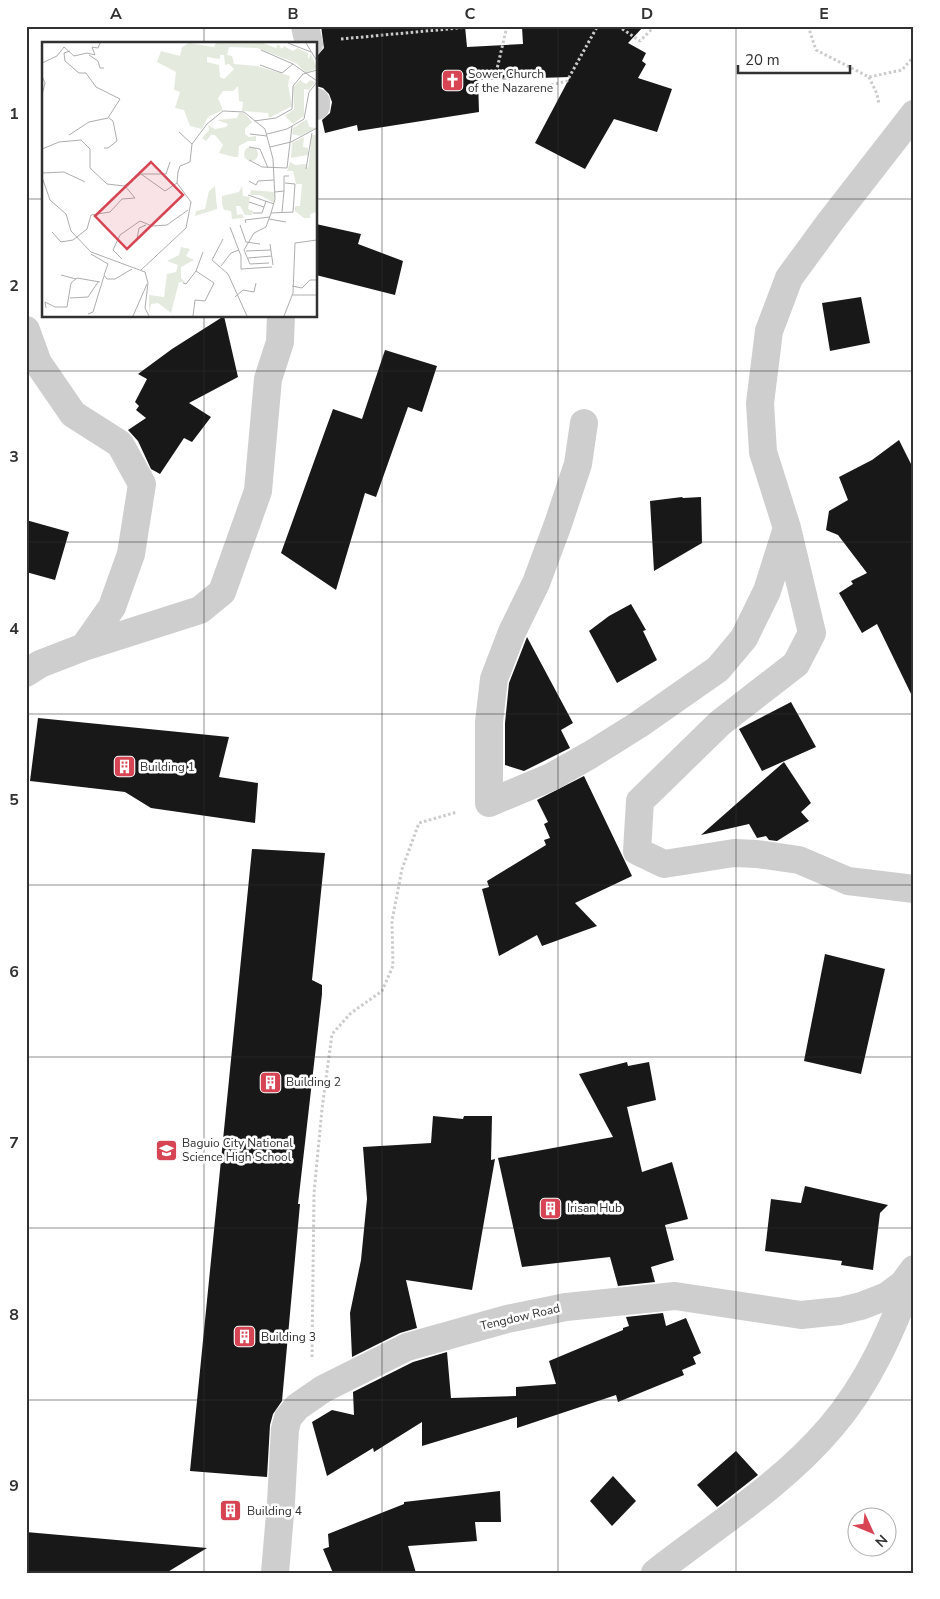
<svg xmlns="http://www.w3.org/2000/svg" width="940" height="1599" viewBox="0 0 940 1599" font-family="'Nunito Sans',sans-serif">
<rect width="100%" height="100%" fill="#fff"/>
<path fill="#181818" d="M321,26H465L467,47L523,44L522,27L644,26L628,43L646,53L642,61L646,64L638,78L672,89L657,132L614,119L585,169L535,143L570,77L478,80L479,112L358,131L357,125L325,133L322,120L330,113L332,102L329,94L323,88L316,86V57L324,48Z
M316,224L361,234L358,244L403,261L395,295L316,275Z
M861,297L870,343L830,351L822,303Z
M224,316L238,377L189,403L211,417L192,442L184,438L160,474L151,469L138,441L128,430L146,418L136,410L139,406L135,402L147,379L138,374L172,349Z
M385,350L437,366L422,412L408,407L376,497L365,493L336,590L281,553L333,409L362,419Z
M899,440L914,470V700L877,624L862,633L839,593L853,584L851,581L867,573L838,535L826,530L829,511L848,500L839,477L872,460Z
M682,497L683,498L701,497L702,543L654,571L650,501Z
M26,520L69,532L55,580L26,572Z
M631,604L646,630L643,631L657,660L617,683L589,631L609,616Z
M527,637L573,723L561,730L570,748L524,771L505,765V723L509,683Z
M791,702L816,747L762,771L739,729Z
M38,718L229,737L219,777L258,783L255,823L151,808L125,792L30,781Z
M784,762L811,803L801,812L809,821L777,841L769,840L766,836L757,838L749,824L701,835Z
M584,776L632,876L575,903L597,926L542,946L537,935L499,956L482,889L489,887L487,881L546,845L544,840L550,838L544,824L548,822L537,800Z
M252,849L325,853L312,980L322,985V994L298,1204H300L282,1401L273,1414L270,1425L267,1477L190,1471Z
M825,954L885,969L861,1074L804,1061Z
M627,1062L628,1066L649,1062L656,1100L627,1107L642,1172L672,1162L688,1219L665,1225L674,1260L651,1267L655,1282L618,1286L610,1257L522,1267L498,1158L613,1137L579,1074Z
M433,1116L463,1119L464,1116H492L491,1160L495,1159L472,1290L406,1280L417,1328L400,1333L352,1357L350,1313L361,1260L367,1199L363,1147L431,1143Z
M805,1186L888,1205L880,1213L873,1270L841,1265L842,1261L765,1251L771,1199L801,1203Z
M663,1313L666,1326L686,1318L701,1353L693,1357L696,1364L682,1370L684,1375L618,1402L616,1395L517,1428V1417L422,1446V1422L374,1452L373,1448L327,1476L312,1422L332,1410L354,1415L353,1392L413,1362L447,1352L451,1398L516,1396V1387L556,1384L549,1361L623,1330V1328L629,1326L626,1317Z
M736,1451L758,1475L717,1507L697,1485Z
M613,1476L636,1501L612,1526L590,1501Z
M500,1491L501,1522H475L477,1541L408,1546L416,1573H333L323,1549L329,1547L328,1534L404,1504V1502Z
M26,1532L207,1548L166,1573H26Z"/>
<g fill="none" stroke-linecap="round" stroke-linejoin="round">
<path stroke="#cbcbcb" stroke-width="3" stroke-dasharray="2.5 2.5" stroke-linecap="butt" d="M507,26L497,69L518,93L567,81L597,27L601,26
M618,26L640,41L655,26
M808,26L816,50L869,77L902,70L914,56
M341,39L480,26
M869,77L877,94L879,104
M312,1357L314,1193L322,1109L332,1034L351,1013L382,991L393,966L392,921L402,869L419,823L457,812"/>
<path stroke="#cecece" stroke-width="28" d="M305,26L309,44
M316,102V106
M914,114L830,222L789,278L769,331L760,403L763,452L787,528L812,633L796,664L720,723L640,801L637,851L664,864L734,853L757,854L799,860L848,881L914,889
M26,330L38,363L73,414L120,444L142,484L131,554L112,607L84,647
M584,423L578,464L558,524L536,583L512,632L494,679L489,722V803L551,777L590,755L638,725L718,669L744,638L767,591L787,528
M26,673L40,664L84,647L200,610L222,592L258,491L268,379L280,342L281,316
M275,1573L281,1502L285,1429L288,1418L297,1407L323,1389L407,1347L507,1319L566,1307L675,1296L801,1315L840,1311L861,1306L887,1296L903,1284L914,1269
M655,1573C715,1526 782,1485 831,1427C869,1383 892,1329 912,1276"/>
</g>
<path fill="none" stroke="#313131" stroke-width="1" stroke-opacity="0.55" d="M204,26V44M382,26V1573M558,26V1573M736,26V1573M26,199H44M316,199H914M204,316V1573M26,371H914M26,542H914M26,714H914M26,885H914M26,1057H914M26,1228H914M26,1400H914"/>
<defs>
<symbol id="church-square" viewBox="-11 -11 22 22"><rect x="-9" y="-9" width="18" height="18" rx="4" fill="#d74554" stroke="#fff"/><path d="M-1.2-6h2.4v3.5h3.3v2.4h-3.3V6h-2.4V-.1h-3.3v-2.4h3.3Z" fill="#fff"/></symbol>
<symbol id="building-square" viewBox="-11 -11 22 22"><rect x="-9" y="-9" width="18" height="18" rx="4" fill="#d74554" stroke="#fff"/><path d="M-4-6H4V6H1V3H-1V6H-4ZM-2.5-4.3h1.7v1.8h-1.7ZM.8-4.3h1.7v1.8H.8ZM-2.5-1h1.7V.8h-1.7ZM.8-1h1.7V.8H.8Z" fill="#fff"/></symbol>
<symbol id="school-square" viewBox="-11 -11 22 22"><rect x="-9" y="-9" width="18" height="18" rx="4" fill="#d74554" stroke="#fff"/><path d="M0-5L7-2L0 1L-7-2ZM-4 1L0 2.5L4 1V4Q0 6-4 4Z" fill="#fff"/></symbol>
</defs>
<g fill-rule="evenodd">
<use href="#church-square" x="440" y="68" width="25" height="25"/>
<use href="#building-square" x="112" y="754" width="25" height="25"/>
<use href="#building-square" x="258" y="1070" width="25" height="25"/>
<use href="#school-square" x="154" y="1138" width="25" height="25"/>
<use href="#building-square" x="538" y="1196" width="25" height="25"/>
<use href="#building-square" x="232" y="1324" width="25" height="25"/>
<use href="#building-square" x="218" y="1498" width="25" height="25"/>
</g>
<g text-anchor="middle" stroke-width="5" stroke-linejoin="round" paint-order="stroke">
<g font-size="12" fill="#313131" stroke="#fff" text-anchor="start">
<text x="468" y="78">Sower Church<tspan x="468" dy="14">of the Nazarene</tspan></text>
<text x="140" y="771">Building 1</text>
<text x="286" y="1086">Building 2</text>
<text x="182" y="1147">Baguio City National<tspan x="182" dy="14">Science High School</tspan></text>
<text x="567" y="1212">Irisan Hub</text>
<text x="261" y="1341">Building 3</text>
<text x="247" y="1515">Building 4</text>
</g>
<g font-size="12" fill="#313131" stroke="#fff">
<text transform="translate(520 1317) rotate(-13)" y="4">Tengdow Road</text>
</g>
</g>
<g transform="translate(42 42)">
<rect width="275" height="275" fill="#fff"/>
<path d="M147,1L172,5L174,1H221L234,6L236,2L240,7L242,4L251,9L255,6L266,11V17L269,12L275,26L264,31L254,21L215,6L187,5L185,13L190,14L192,22L215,24L248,34L246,42L250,64L227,76L226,71L200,69L201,60L197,59L196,44L191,49H181L176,56L181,68L166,75L160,87L148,84L142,68L133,66L138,50L132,48L134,30L115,20L119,9L138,14L140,5ZM178,13H182L183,23L187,22L192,27L182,37L178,35L177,23L165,20V15L178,17ZM258,38L264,42L268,38L273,40L267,48L262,47V74L251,82L243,74L252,67L251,45ZM197,71H202L210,80L203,87V92L207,95L214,94V99H206L197,104L196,115H192L177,111L181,103L173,93H169L164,99L160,96L167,88L166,83L173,87L184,85L186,82L175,78L195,76ZM265,77L267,85L274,86L258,94L250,92L251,86ZM270,93H275V170L268,172V176H262L253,169V164H258L260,142H254L251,129H245L248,120L253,123L264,122L266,127ZM262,95L261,105L266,106V113L249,116L250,101ZM202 112a7 7 0 1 1 14 0a7 7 0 1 1-14 0ZM173,144L175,167L153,174L154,169L163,167L167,149ZM200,144L201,154L208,155L206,167L211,169L210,173H203L198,164H194L195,173L200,172L202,176L190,177L189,169L182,168L180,162V154L197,150ZM209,148L233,150L232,161L218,153H208ZM139,205L148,207L144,214L152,218L139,225V236L144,241L137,240L129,271L116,261L109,262L107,271V253L122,255L125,232L134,230L136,223L125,219L137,213Z" fill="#e5eade" fill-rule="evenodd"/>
<path fill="none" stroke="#adadad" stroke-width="1" d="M246,1L269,10M264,1L275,19M219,8L251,22L275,39M47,13L56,19L58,26H62M0,21L15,14L22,5L32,14L45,11L53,13L50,5L56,6L58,1M218,23L240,31L251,22M0,34L3,41L0,53M212,79L234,76L250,67L251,44L261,32L275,28M137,90L150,102M208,92L225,94M225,92L245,87L262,77L267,50L275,40M27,93L47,80L66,76L78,57L54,45L44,31H37L23,19L22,11L28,9M207,105L218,107L226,126M228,105L249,100L275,86M62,106H66L75,99L71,79L67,76M0,107L17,100L39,98L48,107V126L65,142L82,144L99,132L123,149L135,141M207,118L220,125L245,126L250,84M264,127L270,91M0,131L22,130L43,140M99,132H124L128,120M0,135L8,158L24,172L29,189L49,210L103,230L106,241L103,266L107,274M207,139L214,143L216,139L232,138M233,150L242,149V134H247M206,153L232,162M207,160L222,165M240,170L242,149M211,171H220L224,159M229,171L251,170L253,142L243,141M227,177L244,180M204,181L203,178L228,175M198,183L204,200L218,202M188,185L199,214V227L230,225M10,190L19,200L31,198L45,187L49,173L68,170L80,157L93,156L83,144M181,197L170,218L186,232L205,274M228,202L231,223M87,206L95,197L97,186L104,183M202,208L208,222L227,221M204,209L229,208M49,212L66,222L62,233L65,237H73L90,227M206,216L230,214M80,217L71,208L78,193L98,179L110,184L125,183L146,168M179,224L189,211L197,208M99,228L144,186L149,160L135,141L136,130L138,124L148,120L150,102L165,82L181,69L202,70L223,87L231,117L233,157L229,171L224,185L212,191L202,208M154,229L161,210M19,233L34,237M141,241L144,242L154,229L172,241L163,259L153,258L151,274M250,244L260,246L268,238H275M250,253H275M193,255L201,248L212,250L214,241M28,256L46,255L56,240M4,266L3,260L13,265H25L29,241L35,236L58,240M46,272L51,270L62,234M91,274L105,242M242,274L251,251L253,201L275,198"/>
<path fill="#d74554" fill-opacity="0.15" stroke="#d74554" stroke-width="2.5" d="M109,120L141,153L85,207L53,174Z"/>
<rect width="275" height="275" fill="none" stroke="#313131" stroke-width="2.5"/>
</g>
<rect width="940" height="1599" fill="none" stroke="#ffffff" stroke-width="55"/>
<g transform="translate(872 1532) rotate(134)"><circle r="24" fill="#ffffff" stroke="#adadad"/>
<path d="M0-4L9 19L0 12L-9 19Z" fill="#d74554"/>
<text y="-8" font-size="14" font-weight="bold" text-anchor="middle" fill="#313131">N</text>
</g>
<path d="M738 65v8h112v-8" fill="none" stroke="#313131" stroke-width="2.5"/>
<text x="745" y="65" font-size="15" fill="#313131" stroke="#ffffff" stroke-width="4" paint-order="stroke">20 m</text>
<rect x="28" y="28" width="884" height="1544" fill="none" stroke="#313131" stroke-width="2"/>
<g font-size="16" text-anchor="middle" font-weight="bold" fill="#313131">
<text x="116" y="19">A</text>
<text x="293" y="19">B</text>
<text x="470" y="19">C</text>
<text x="647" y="19">D</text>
<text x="824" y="19">E</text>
<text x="14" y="119">1</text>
<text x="14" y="291">2</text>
<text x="14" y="462">3</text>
<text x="14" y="634">4</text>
<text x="14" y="805">5</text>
<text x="14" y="977">6</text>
<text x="14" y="1148">7</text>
<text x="14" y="1320">8</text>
<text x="14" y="1491">9</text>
</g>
</svg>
